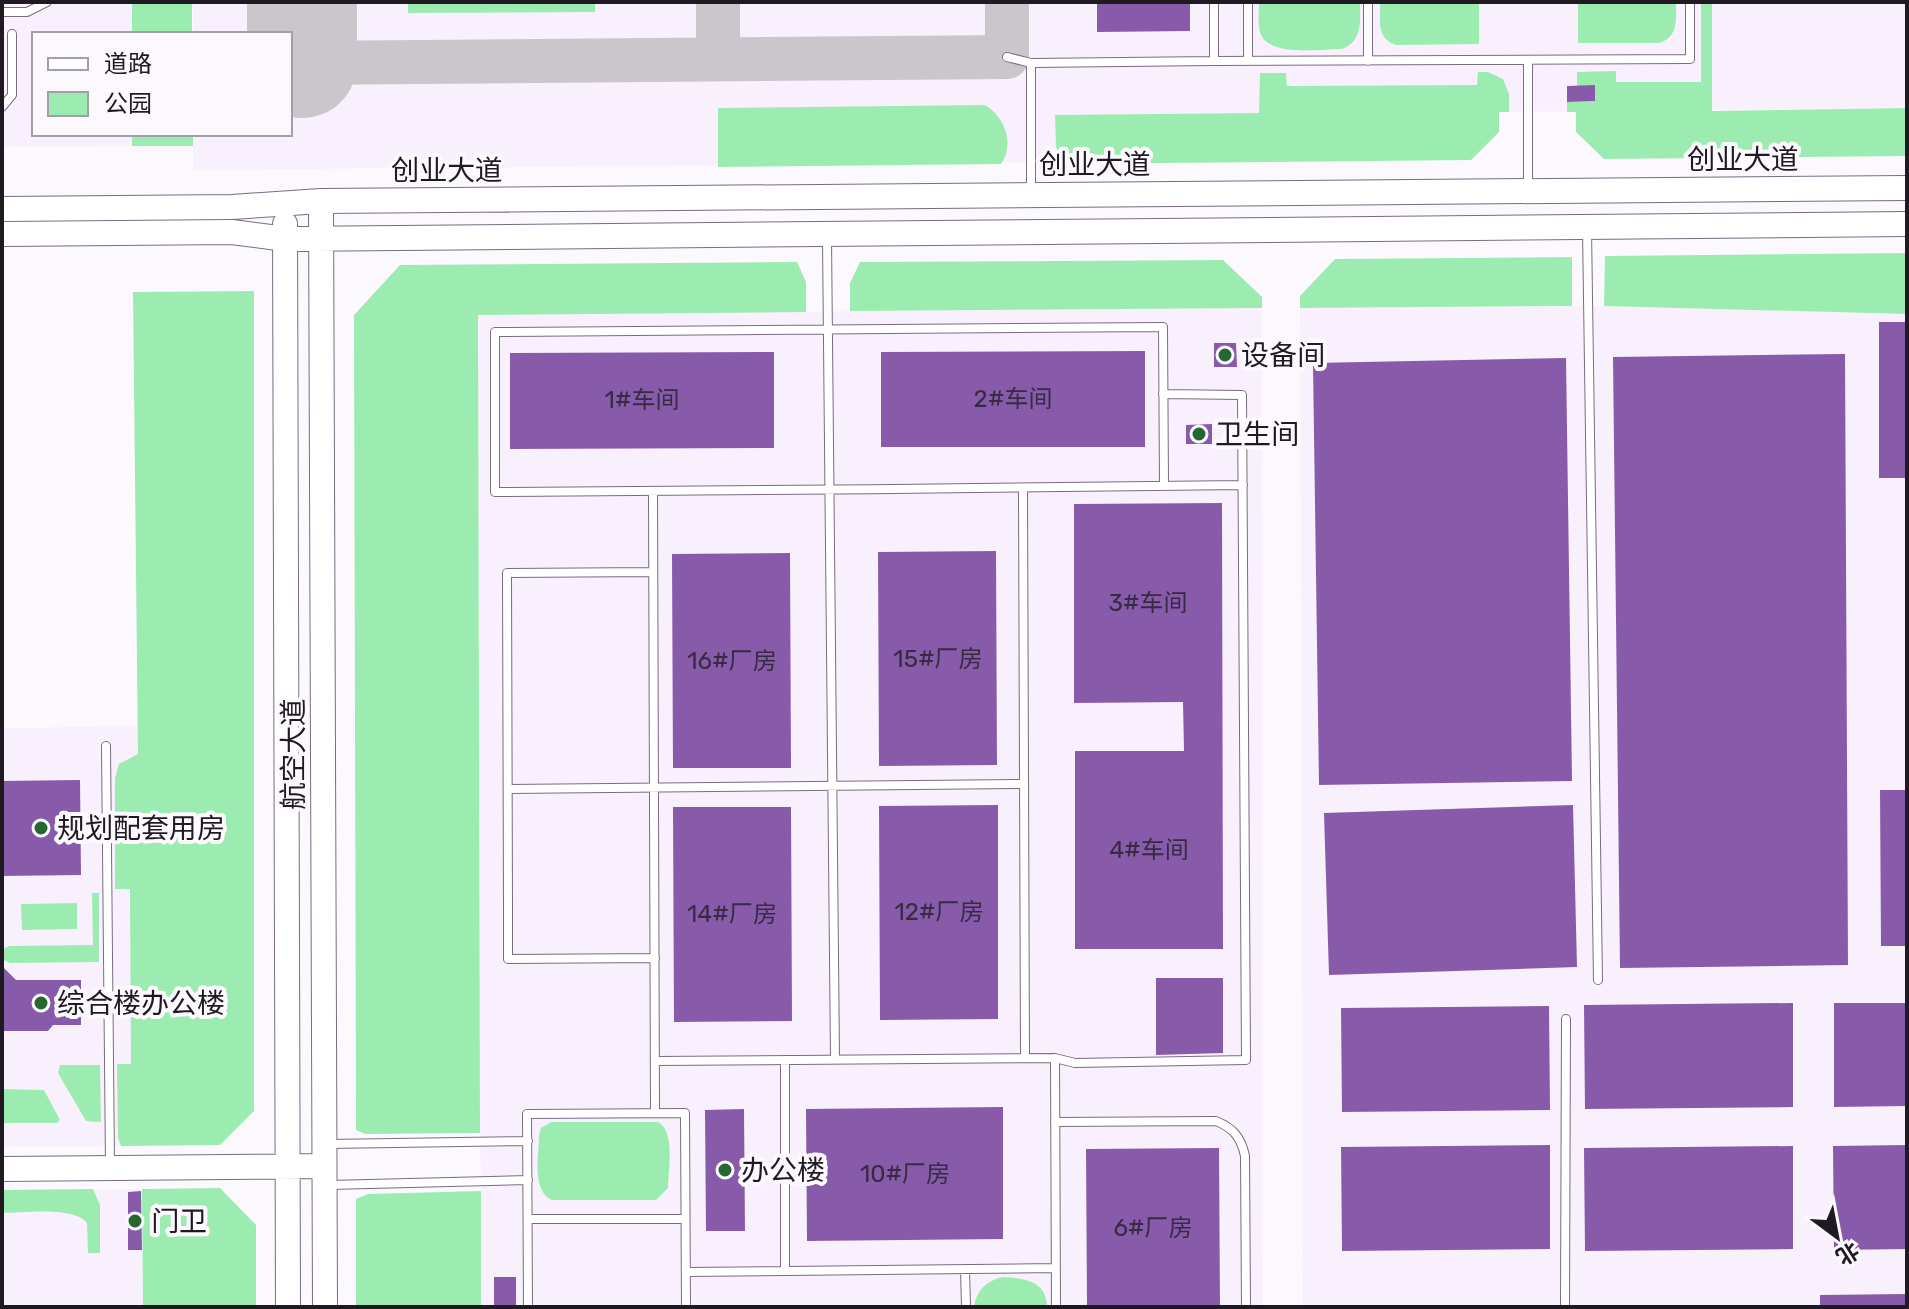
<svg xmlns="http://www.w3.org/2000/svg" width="1909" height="1309" viewBox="0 0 1909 1309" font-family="Rubik,'Noto Sans SC',sans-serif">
<rect width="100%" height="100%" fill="#fcf9fe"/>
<path fill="#f9f0fd" d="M2,2H132V34H34V134H132V146L2,147Z
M193,2H1907V108L1499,112L1223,161L193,170V134H290V34H193Z
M1604,306L1907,314V1307H1303L1300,308Z
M1262,308L1263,1307H481L478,314Z
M138,726L141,1146L2,1147V728Z
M142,1189L143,1307H2V1190Z"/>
<path fill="#9cecb1" d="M132,2H192V34H132Z
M408,2H595V12L408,13Z
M1259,2H1360C1360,21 1363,41 1342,49C1321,49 1271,57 1261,35C1257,26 1259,12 1259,2Z
M1380,2H1479V44L1396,45C1376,38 1380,20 1380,2Z
M1578,2H1676C1676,19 1679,37 1659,43H1578Z
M1701,2H1712V111L1907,108V156L1604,159L1576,132V112H1567V102L1595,101V86H1577V72L1616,71V82H1701Z
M1478,72H1488L1503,79L1509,94V112H1499V132L1471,160L1060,164L1056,146L1055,115L1259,113L1260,73H1286L1287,86L1477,85Z
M985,105C1005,117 1015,144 1001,164L718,167V108Z
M132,134H193V146H132Z
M1907,253V314L1604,306L1605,256Z
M1572,257V306L1300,308V296L1335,259Z
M1223,260L1262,297V308L850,311V283L860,262Z
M797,262L806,282V312L478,315L480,1133L365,1134L356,1130L354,315L400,265Z
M254,291V1111L220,1145L121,1146L118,1138L117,1064H131L130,889H115V778L119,764L138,754L133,292Z
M92,893H99V962L10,963L3,960V949L9,946L93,945Z
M77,903V929L22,930L21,904Z
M60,1065H100L101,1122L86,1121L58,1073Z
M2,1089L44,1090L60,1120L57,1123H2Z
M551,1122H658C676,1132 668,1170 668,1188L656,1200H552C531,1190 539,1155 539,1135L541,1128Z
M220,1188L256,1225V1307H143L142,1189Z
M93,1189L100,1205V1253H88L87,1223C74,1206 23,1213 2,1213V1190Z
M481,1191V1307H356V1199L368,1194Z
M1002,1277C1022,1278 1047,1280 1047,1307H974C976,1291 986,1281 1002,1277Z"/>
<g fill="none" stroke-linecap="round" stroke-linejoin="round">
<path stroke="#cac6cc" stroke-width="44" d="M718,2V59
M302,63L1007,57V2"/>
<path stroke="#cac6cc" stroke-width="110" d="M302,2V63"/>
</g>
<path fill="#875baa" d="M1097,2H1190V31L1097,32Z
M1595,85V101L1567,102V86Z
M1879,322H1907V478H1879Z
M1214,343H1236L1237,367H1214Z
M1145,351V447H881V352Z
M774,352V448L510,449V353Z
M1845,354L1848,965L1620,968L1613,357Z
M1566,358L1572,781L1319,785L1313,363Z
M1212,424V444H1186V425Z
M1222,503L1223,949H1075V751H1184L1183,702L1074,703V504Z
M996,551L997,765L879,766L878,552Z
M790,553L791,768H673L672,554Z
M80,780L81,875L2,876V781Z
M1880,790H1907V946H1881Z
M998,805V1019L880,1020L879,806Z
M1573,805L1577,967L1329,975L1324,813Z
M673,807H791L792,1021L674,1022Z
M2,966L16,980H81V1025H53L48,1031H2Z
M1156,978H1223V1053L1156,1055Z
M1793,1003V1107L1585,1109L1584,1005Z
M1834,1003H1907V1106L1834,1107Z
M1549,1006L1550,1110L1342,1112L1341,1008Z
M1003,1107V1239L807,1241L806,1109Z
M744,1109L745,1231H706L705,1110Z
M1550,1145V1249L1342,1251L1341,1147Z
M1907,1145V1249L1834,1250L1833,1146Z
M1793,1146V1249L1585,1251L1584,1148Z
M1219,1148L1220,1307H1087L1086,1149Z
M141,1191L142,1250H128V1192Z
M494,1277H516V1307H494Z
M1907,1294V1307H1820V1295Z"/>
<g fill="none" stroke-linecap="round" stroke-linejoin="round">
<defs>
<path id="lane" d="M1248,2V61
M1368,2V61
M2,12H27L47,2
M1007,57L1031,63V193
M1214,61L1690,59V2
M1031,63L1214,61V2
M2,107L12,95V34
M1528,187V60
M1587,229L1598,980
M827,238L835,1059
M1164,486L1163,327L495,332V492C744,490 994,489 1243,485
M1023,488L1025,1058
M653,491L655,1113
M653,572L507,573L508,908V959L655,958
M106,746L110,1165
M508,789L1024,784
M1055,1058L1075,1063L1246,1060L1242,395L1163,394
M785,1060V1271
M655,1061L1055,1058L1056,1307
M1055,1122L1216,1121C1233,1128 1241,1137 1245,1156L1246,1307
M328,1144L528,1141
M329,1185L528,1180
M528,1219H685
M965,1269L966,1307
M686,1272L1056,1268
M528,1307L527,1114L685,1113L686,1307
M1565,1307L1566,1019"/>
<path id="secondary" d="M321,201L325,1307
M2,209L232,207L321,201L1907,188
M285,224L288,1307
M2,234L232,232L286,239L1907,224
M2,1169L324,1166"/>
</defs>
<use href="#lane" stroke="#7a6b81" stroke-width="10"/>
<use href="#secondary" stroke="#7a6b81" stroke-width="26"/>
<use href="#lane" stroke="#fff" stroke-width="8"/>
<use href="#secondary" stroke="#fff" stroke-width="24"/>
</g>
<g fill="#266730" stroke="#fcf9fe" stroke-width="3">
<circle cx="1225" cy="355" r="8"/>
<circle cx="1199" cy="434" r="8"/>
<circle cx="41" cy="828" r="8"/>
<circle cx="41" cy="1003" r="8"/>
<circle cx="725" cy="1170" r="8"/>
<circle cx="135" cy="1221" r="8"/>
</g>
<g text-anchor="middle" stroke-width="8" stroke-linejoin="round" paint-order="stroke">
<g font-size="24" fill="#392a44">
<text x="1013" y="407">2#车间</text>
<text x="642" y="408">1#车间</text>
<text x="1148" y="611">3#车间</text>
<text x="938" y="667">15#厂房</text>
<text x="732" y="669">16#厂房</text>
<text x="1149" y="858">4#车间</text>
<text x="939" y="920">12#厂房</text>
<text x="732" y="922">14#厂房</text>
<text x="905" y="1182">10#厂房</text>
<text x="1153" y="1236">6#厂房</text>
</g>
<g font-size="28" fill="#1f1922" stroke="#fcf9fe">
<text x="1743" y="169">创业大道</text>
<text x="1095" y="174">创业大道</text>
<text x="447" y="180">创业大道</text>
<text transform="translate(293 754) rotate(-90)" y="10">航空大道</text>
</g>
<g font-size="28" fill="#1f1922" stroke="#fcf9fe" text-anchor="start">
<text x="1241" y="365">设备间</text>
<text x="1215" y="444">卫生间</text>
<text x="57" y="838">规划配套用房</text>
<text x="57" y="1013">综合楼办公楼</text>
<text x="741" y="1180">办公楼</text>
<text x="151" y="1231">门卫</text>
</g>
</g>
<rect width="1909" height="1309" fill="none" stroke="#1f1922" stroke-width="8"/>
<rect x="32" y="32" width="260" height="104" fill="#fcf9fe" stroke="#a49fa6" stroke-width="2"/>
<rect x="48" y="58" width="40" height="12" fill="#ffffff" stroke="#a49fa6" stroke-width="2"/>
<text x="104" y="72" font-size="24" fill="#1f1922">道路</text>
<rect x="48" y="92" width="40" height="24" fill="#9cecb1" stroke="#a49fa6" stroke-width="2"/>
<text x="104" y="112" font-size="24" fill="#1f1922">公园</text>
<g transform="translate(1837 1237) rotate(148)" stroke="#fcf9fe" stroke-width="6" paint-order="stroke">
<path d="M0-6L14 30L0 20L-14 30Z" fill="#1f1922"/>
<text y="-12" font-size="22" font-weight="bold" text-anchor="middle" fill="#1f1922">北</text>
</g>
</svg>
